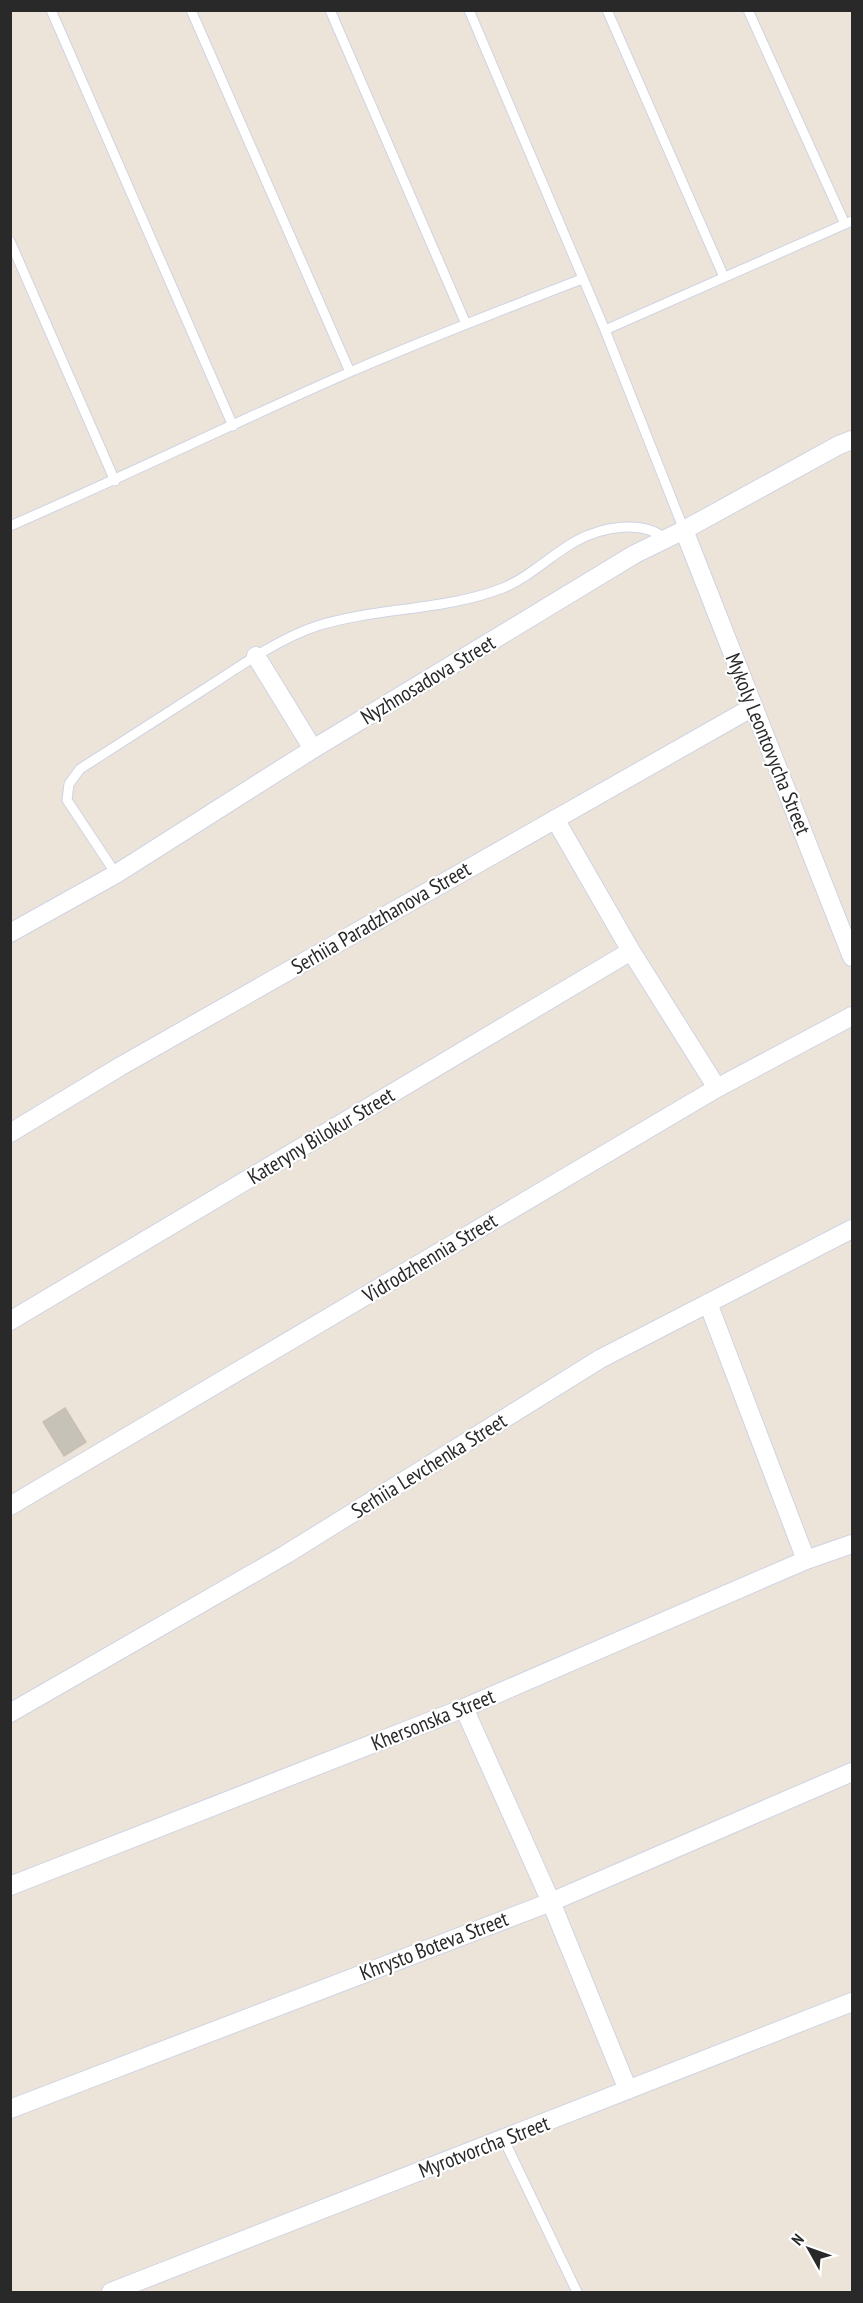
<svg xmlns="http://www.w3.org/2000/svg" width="863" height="2303" viewBox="0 0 863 2303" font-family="'PT Sans Narrow',sans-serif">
<rect width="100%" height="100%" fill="#ece4d9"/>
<path fill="#c7c2b8" stroke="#c8c0b3" stroke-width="1.5" d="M65,1408L86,1442L64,1456L43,1422Z"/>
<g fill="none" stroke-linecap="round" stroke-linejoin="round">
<defs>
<path id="lane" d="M51,10L233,426
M191,10L350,372
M330,10L466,324
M469,10L605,330L684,530
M607,10L724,277
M748,10L845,224
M10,241L115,481
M605,330L852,221
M10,526C125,476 236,422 350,372C427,339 504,309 582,279
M116,874L67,800L69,784L80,769C125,740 169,712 214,683C244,663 283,637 317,626C378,607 444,611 503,588C530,577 551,555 576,541C602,527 642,519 666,539
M504,2140L577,2292"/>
<path id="street" d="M684,530L852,957
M256,656L313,749
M555,819L631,951L717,1088
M10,933L116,874L313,749L635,554L684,530L839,445L852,440
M10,1133L121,1066L753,707
M708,1303L806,1560
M10,1321L631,951
M10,1506L717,1088L852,1016
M464,1708L551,1902L628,2090
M10,1713L285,1555L600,1359L852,1229
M10,1886L464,1708L806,1560L852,1544
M10,2109L551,1902L852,1772
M111,2292L852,2002"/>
</defs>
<use href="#lane" stroke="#cfd3e3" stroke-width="11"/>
<use href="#street" stroke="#cfd3e3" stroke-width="20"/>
<use href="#lane" stroke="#fff" stroke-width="9"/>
<use href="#street" stroke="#fff" stroke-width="18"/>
</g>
<g text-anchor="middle" stroke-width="4.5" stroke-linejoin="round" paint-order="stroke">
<g font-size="21" fill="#292929" stroke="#fff">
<text transform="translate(428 680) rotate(-31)" y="7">Nyzhnosadova Street</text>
<text transform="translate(768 744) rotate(68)" y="7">Mykoly Leontovycha Street</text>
<text transform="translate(381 918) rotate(-30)" y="7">Serhiia Paradzhanova Street</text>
<text transform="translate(321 1136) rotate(-31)" y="7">Kateryny Bilokur Street</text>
<text transform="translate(430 1258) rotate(-31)" y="7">Vidrodzhennia Street</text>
<text transform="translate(429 1466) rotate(-32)" y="7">Serhiia Levchenka Street</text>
<text transform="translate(433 1720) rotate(-22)" y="7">Khersonska Street</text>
<text transform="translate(434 1946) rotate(-21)" y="7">Khrysto Boteva Street</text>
<text transform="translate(484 2147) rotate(-21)" y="7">Myrotvorcha Street</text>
</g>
</g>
<rect width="863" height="2303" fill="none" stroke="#292929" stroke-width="24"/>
<g transform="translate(809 2249) rotate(310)" stroke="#ffffff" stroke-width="4.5" paint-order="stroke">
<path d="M0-4.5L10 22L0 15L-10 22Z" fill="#292929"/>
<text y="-9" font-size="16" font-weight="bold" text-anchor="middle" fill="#292929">N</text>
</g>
</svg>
